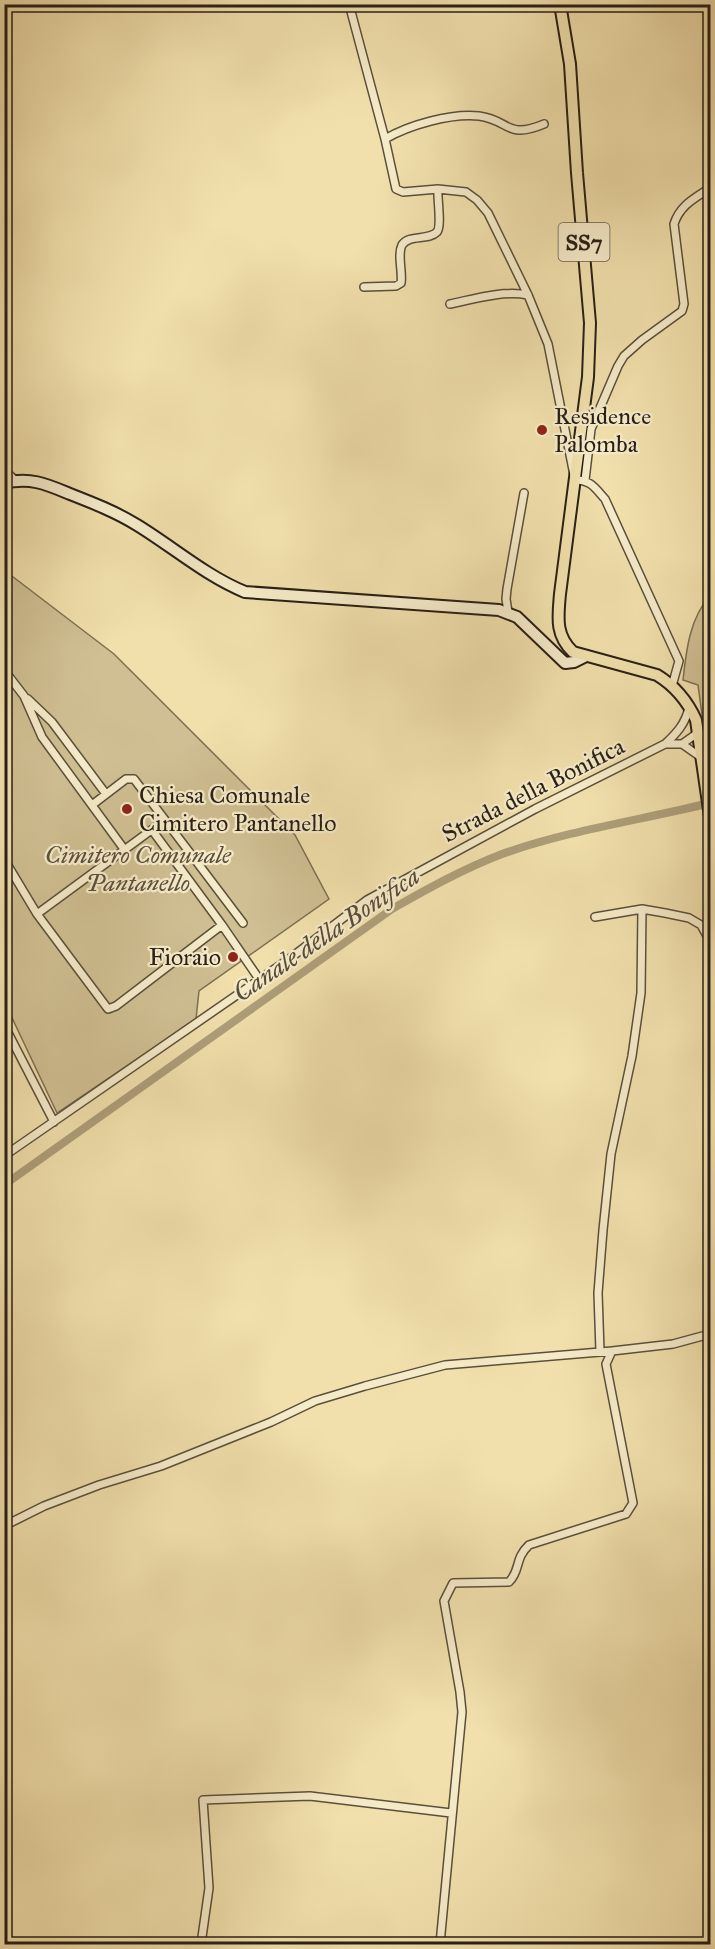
<svg xmlns="http://www.w3.org/2000/svg" width="715" height="1949" viewBox="0 0 715 1949" font-family="'IM FELL Great Primer',serif">
<rect width="100%" height="100%" fill="#f1e0ac"/>
<filter id="stains"><feTurbulence type="fractalNoise" baseFrequency=".00333" numOctaves="4"/><feColorMatrix values="0 0 0 0 .2 0 0 0 0 .09 0 0 0 0 .02 0 0 0 .5 -.17"/></filter>
<radialGradient id="worn" r=".72"><stop offset=".6" stop-color="#630" stop-opacity="0"/><stop offset="1" stop-color="#630" stop-opacity=".3"/></radialGradient>
<path fill="#cfbf92" stroke="#7c6f54" stroke-width="1.5" d="M4,570L114,654L295,835L329,899L199,991L196,1019L57,1113L5,1003Z
M710,596V774L698,685L683,680C686,651 690,617 710,596Z"/>
<g fill="none" stroke-linecap="round" stroke-linejoin="round">
<path stroke="#ad9e79" stroke-width="8" d="M4,1185L392,909C427,889 463,869 502,854C570,830 641,820 710,803"/>
<defs>
<path id="street" d="M349,4L385,139L396,189L403,192L438,189L466,192L477,200L488,213L528,295L548,344L575,480C591,480 595,488 605,499L679,661L672,686
M385,139C409,125 451,113 479,116C510,120 506,140 544,124
M364,287L396,286L401,283C403,272 397,255 402,245C409,234 428,241 437,232C442,226 437,198 438,189
M450,304C474,299 503,290 528,295
M4,470L15,480
M585,480L591,429L618,366L624,356L642,340L682,311L684,304L674,224C680,205 695,198 710,188
M508,612L506,599L507,589L524,493
M4,670L24,696L42,737L124,849
M28,699L52,722L106,794
M665,744H682L699,732
M682,744L702,758
M92,805L126,779H134L243,923
M152,830L222,925L259,979
M4,859L37,914L108,1009L116,1006L222,925
M37,914L165,820
M595,917L642,909L665,913L689,918L701,925L710,941
M4,1025L54,1122
M4,1156L289,959L367,900L535,809L665,744C677,733 685,724 689,708
M600,1351L598,1293L603,1230L611,1154L632,1056L641,993L642,909
M4,1526L44,1506L99,1485L161,1466L271,1422L315,1401L365,1386L445,1365L612,1351
M201,1944L209,1888L203,1800L310,1796L451,1813
M440,1944L462,1712L460,1692L444,1601L453,1583L509,1582C521,1570 514,1559 529,1545L626,1514L633,1503L606,1364L612,1351L673,1344L710,1334"/>
<path id="secondary" d="M4,483C31,477 46,484 70,494C93,503 116,512 137,525C173,547 206,576 245,592L499,610L517,617L565,663L574,662L586,656"/>
<path id="primary" d="M560,4L570,64L577,173L590,323L588,377L560,594C558,617 555,635 573,652L657,675C675,686 687,700 696,720L710,817"/>
</defs>
<use href="#street" stroke="#5a4f3c" stroke-width="10"/>
<use href="#secondary" stroke="#281f16" stroke-width="14"/>
<use href="#primary" stroke="#281f16" stroke-width="14"/>
<use href="#street" stroke="#f6ebc9" stroke-width="7"/>
<use href="#secondary" stroke="#f6ebc9" stroke-width="10"/>
<use href="#primary" stroke="#f1e0ac" stroke-width="10"/>
</g>
<g fill="#8f2418" stroke="#f6ebc9" stroke-width="2">
<circle cx="542" cy="430" r="6"/>
<circle cx="127" cy="809" r="6"/>
<circle cx="233" cy="957" r="6"/>
</g>
<g text-anchor="middle" stroke-width="4.5" stroke-linejoin="round" paint-order="stroke">
<rect fill="#f6ebc9" stroke="#665c4c" stroke-width="1.5" x="558.5" y="223" width="51" height="38" rx="4.5"/>
<g font-size="22" font-weight="bold" fill="#281f16">
<text x="584" y="250">SS7</text>
</g>
<g font-size="24" fill="#281f16" stroke="#f6ebc9" text-anchor="start">
<text x="554" y="424">Residence<tspan x="554" dy="28">Palomba</tspan></text>
<text x="139" y="803">Chiesa Comunale<tspan x="139" dy="28">Cimitero Pantanello</tspan></text>
<text x="221" y="965" text-anchor="end">Fioraio</text>
</g>
<g font-size="24" fill="#281f16" stroke="#f6ebc9">
<text transform="translate(533 790) rotate(-27)" y="8">Strada della Bonifica</text>
</g>
<g font-size="24" font-style="italic" fill="#5a4f3b" stroke="#f6ebc9">
<text x="138" y="863">Cimitero Comunale<tspan x="138" dy="28">Pantanello</tspan></text>
</g>
<g font-size="26" font-style="italic" fill="#574b39" stroke="#f6ebc9">
<text transform="translate(326 934) rotate(-34)" y="9">Canale della Bonifica</text>
</g>
</g>
<rect width="715" height="1949" fill="none" stroke="#f1e0ac" stroke-width="24"/>
<rect x="6" y="6" width="703" height="1937" fill="none" stroke="#281f16" stroke-width="3"/>
<rect x="12" y="12" width="691" height="1925" fill="none" stroke="#281f16" stroke-width="1.5"/>
<rect width="100%" height="100%" filter="url(#stains)"/>
<rect width="100%" height="100%" fill="url(#worn)"/>
</svg>
